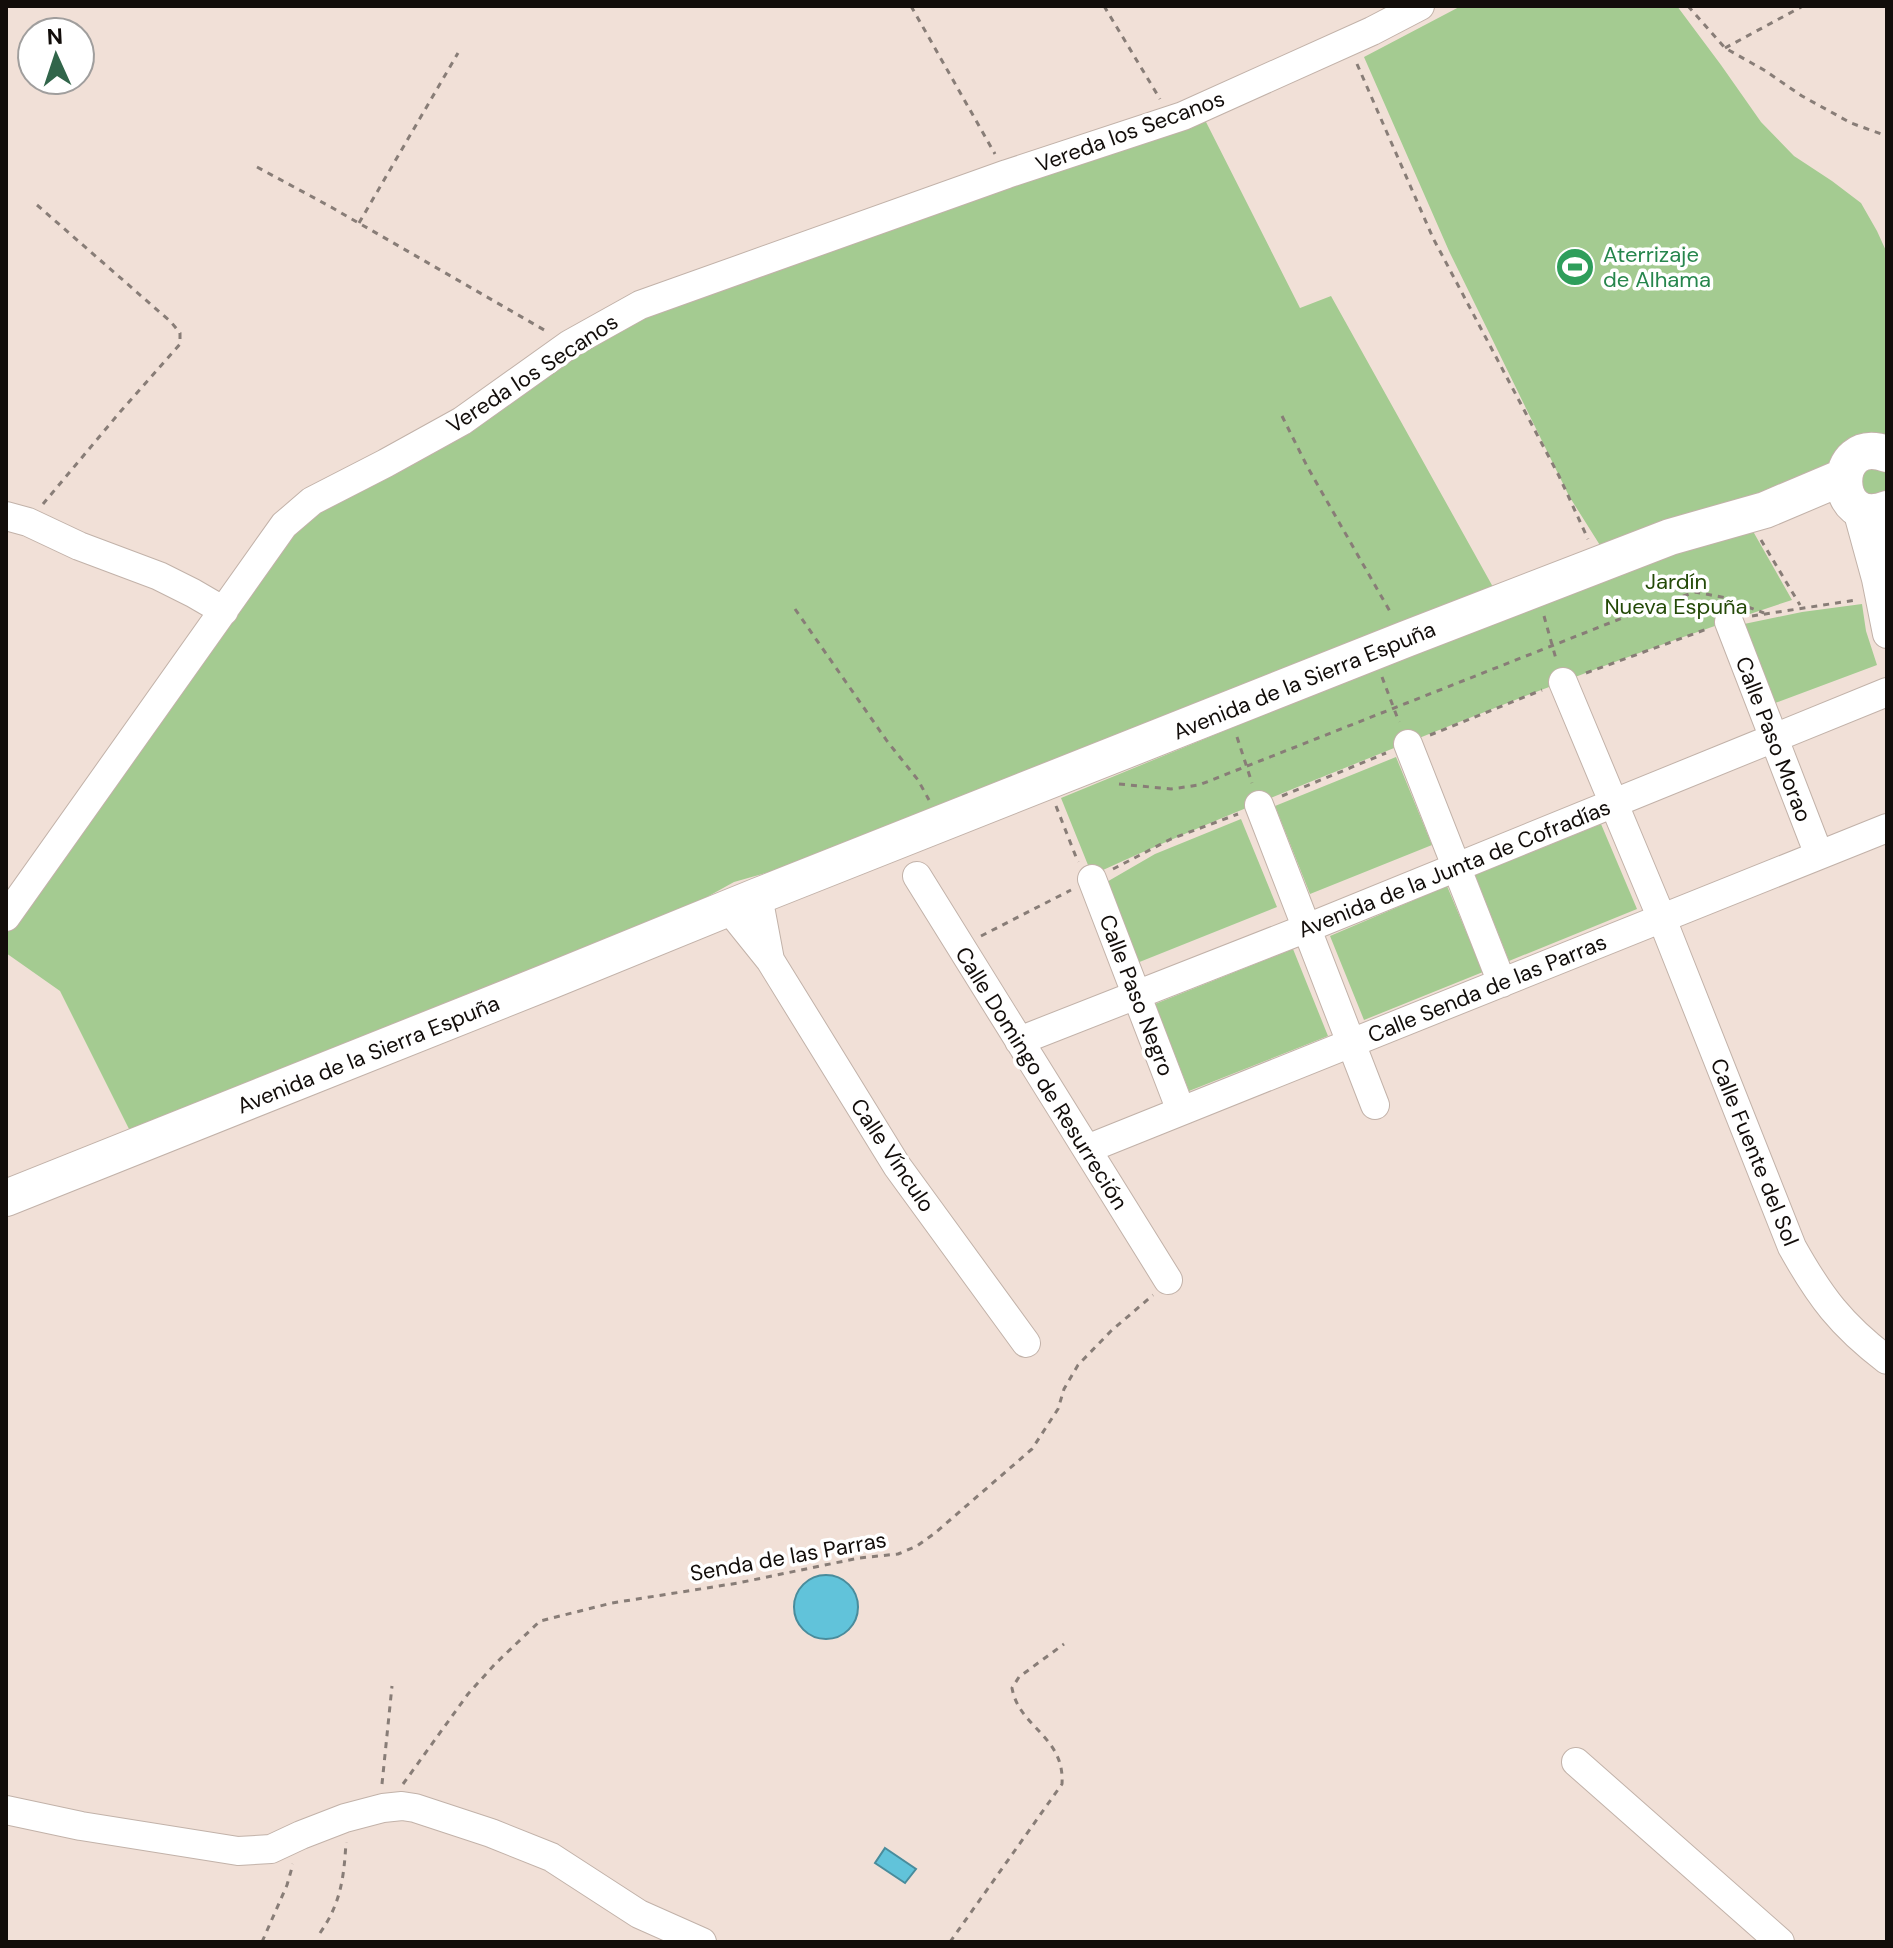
<svg xmlns="http://www.w3.org/2000/svg" width="1893" height="1948" viewBox="0 0 1893 1948" font-family="'DM Sans',sans-serif">
<rect width="100%" height="100%" fill="#f1e0d7"/>
<path fill="#a4cb91" d="M1461,6H1677L1721,65L1761,122L1794,156L1832,181L1861,203L1877,231L1887,253V441L1814,478L1603,550L1569,496L1449,251L1364,57Z
M1205,120L1300,308L1331,296L1493,587L850,849L734,882L660,923L130,1131L60,991L6,953V928L291,529L595,337L649,310Z
M1887,465V500L1868,504L1854,474Z
M1741,532L1754,533L1792,600C1659,643 1529,694 1399,746C1296,788 1193,828 1092,875L1061,798L1589,581Z
M1862,604L1866,631L1877,665L1775,703L1744,624L1802,612Z
M1396,757L1432,845L1310,894L1275,806Z
M1241,819L1277,907L1137,963L1105,883L1155,854Z
M1601,824L1637,909L1509,961L1475,875Z
M1447,886L1483,972L1364,1020L1330,936Z
M1293,949L1328,1036L1189,1091L1155,1004Z"/>
<path fill="#61c3da" stroke="#498c9c" stroke-width="2" d="M794 1607a32 32 0 1 1 64 0a32 32 0 1 1-64 0Z
M885,1848L916,1869L905,1883L875,1863Z"/>
<g fill="none" stroke-linecap="round" stroke-linejoin="round">
<defs>
<path id="minor" d="M1856,506L1876,579L1887,634
M6,516L28,522L79,546L159,576L193,593L224,611
M1877,574L1887,522
M1729,622L1819,855
M1563,682L1662,919L1792,1247C1820,1297 1841,1325 1887,1360
M1408,744L1502,983
M1259,805L1375,1105
M917,876L1168,1280
M1092,879L1181,1111
M729,909L770,960L758,896
M6,917L284,525L312,501L386,463L462,421L570,344L640,305L1007,174L1183,116L1372,31L1420,6
M770,960L897,1166L1026,1343
M1019,1041L1307,928L1887,692
M1087,1149L1887,828
M1576,1762L1780,1942
M6,1810L81,1826L238,1851L271,1849L301,1835L345,1818L383,1808L402,1806L415,1808L491,1833L551,1857L639,1914L702,1942"/>
<path id="major" d="M1887,454C1829,433 1831,531 1887,509
M6,1198L552,980L758,896L1406,639L1670,537L1765,510L1843,477"/>
</defs>
<use href="#minor" stroke="#c2b2a9" stroke-width="30"/>
<use href="#major" stroke="#c2b2a9" stroke-width="38"/>
<path stroke="#887d77" stroke-width="3" stroke-dasharray="6 6" stroke-linecap="butt" d="M911,6L995,154
M1104,6L1160,99
M1688,6L1725,48L1764,70L1802,96L1851,123L1887,136
M1725,48L1803,6
M1357,64L1433,238L1559,476L1588,539
M257,167L331,207L546,331
M37,205L171,322L180,333V344L120,412L43,504
M359,223L458,53
M1282,416L1308,468L1392,615
M1761,540L1800,605
M1748,607L1764,613
M795,609L887,741L918,780L929,800
M1544,616L1556,659
M1752,616L1856,600
M1586,673L1707,629
M1382,677L1399,722
M1430,735L1542,690
M1237,737L1252,783
M1119,784L1171,789L1199,785L1635,613L1695,592L1727,598
M1282,796L1386,753
M1056,806L1078,862
M1113,869L1171,839L1238,814
M981,936L1071,890
M382,1784L392,1686
M403,1784L468,1694L495,1664L540,1621L612,1603L738,1583L859,1558L898,1554L917,1546L935,1533L1032,1449L1058,1409L1064,1389L1078,1365L1111,1331L1153,1295
M320,1933C341,1903 344,1877 346,1842
M262,1942L287,1885L293,1864
M950,1942L1062,1784C1065,1736 1019,1728 1012,1688L1019,1677L1064,1644"/>
<use href="#minor" stroke="#fff" stroke-width="28"/>
<use href="#major" stroke="#fff" stroke-width="36"/>
</g>
<defs>
<symbol id="stadium-disc" viewBox="-11 -11 22 22"><circle r="9.5" fill="#2e9e5b" stroke="#fff"/><path d="M0-5a6.5 5 0 1 0 0 10a6.5 5 0 1 0 0-10ZM-3.5-1.8h7v3.6h-7Z" fill="#fff"/></symbol>
</defs>
<g fill-rule="evenodd">
<use href="#stadium-disc" x="1553" y="245" width="44" height="44"/>
</g>
<g text-anchor="middle" stroke-width="7" stroke-linejoin="round" paint-order="stroke">
<g font-size="22" fill="#120d0a" stroke="#fff">
<text transform="translate(1130 131) rotate(-20)" y="8">Vereda los Secanos</text>
<text transform="translate(532 373) rotate(-33)" y="8">Vereda los Secanos</text>
<text transform="translate(1304 680) rotate(-22)" y="8">Avenida de la Sierra Espuña</text>
<text transform="translate(1774 739) rotate(69)" y="8">Calle Paso Morao</text>
<text transform="translate(1454 868) rotate(-22)" y="8">Avenida de la Junta de Cofradías</text>
<text transform="translate(1487 988) rotate(-22)" y="8">Calle Senda de las Parras</text>
<text transform="translate(1137 995) rotate(69)" y="8">Calle Paso Negro</text>
<text transform="translate(368 1054) rotate(-22)" y="8">Avenida de la Sierra Espuña</text>
<text transform="translate(1042 1078) rotate(58)" y="8">Calle Domingo de Resurreción</text>
<text transform="translate(1755 1152) rotate(68)" y="8">Calle Fuente del Sol</text>
<text transform="translate(893 1155) rotate(56)" y="8">Calle Vínculo</text>
<text transform="translate(788 1556) rotate(-10)" y="8">Senda de las Parras</text>
</g>
<g font-size="22" fill="#27864d" stroke="#fff" text-anchor="start">
<text x="1603" y="262">Aterrizaje<tspan x="1603" dy="25">de Alhama</tspan></text>
</g>
<g font-size="22" fill="#244a08" stroke="#fff">
<text x="1676" y="589">Jardín<tspan x="1676" dy="25">Nueva Espuña</tspan></text>
</g>
</g>
<rect width="1893" height="1948" fill="none" stroke="#120d0a" stroke-width="16"/>
<g transform="translate(56 56) rotate(357)"><circle r="38" fill="#ffffff" stroke="#a09e9d" stroke-width="2"/>
<path d="M0-6L14 30L0 20L-14 30Z" fill="#31654a"/>
<text y="-12" font-size="22" font-weight="bold" text-anchor="middle" fill="#120d0a">N</text>
</g>
</svg>
